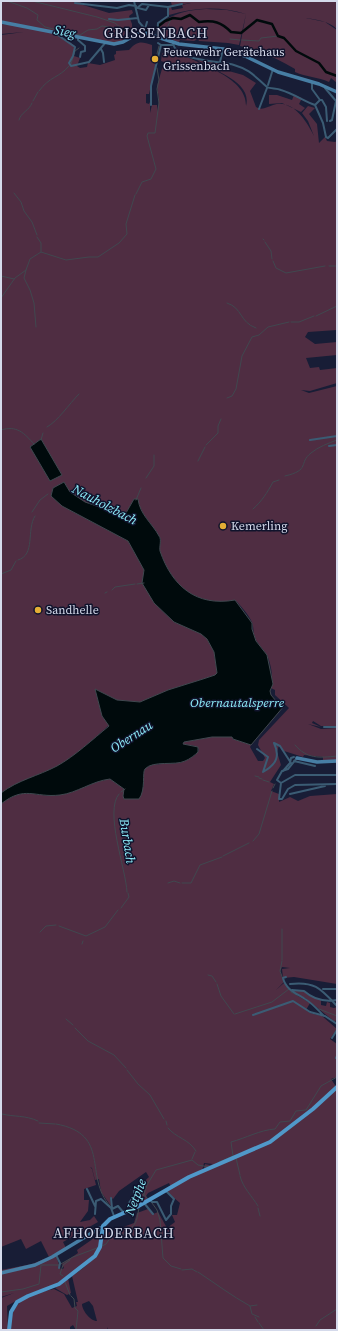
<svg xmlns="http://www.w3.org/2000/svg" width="338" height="1331" viewBox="0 0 338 1331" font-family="'Source Serif 4',serif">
<rect width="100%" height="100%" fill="#181d36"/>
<path fill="#4f2d42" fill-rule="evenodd" d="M1,1H81L80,4L109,13L132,10L133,13L129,16L132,24V31L144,30V31L128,32L124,35V42L114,43L1,21Z
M147,1H337V29C328,21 318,20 307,18H306L325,22L337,30V83L331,78L329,82C318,77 306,77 295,72V69C278,59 259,50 240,46L246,14C220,6 195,7 169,15L168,7H171L172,10L183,8L182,5L191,3L172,6L171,2Z
M206,9L227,10L246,14L239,45L228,43L199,41L198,39L194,41L180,40L179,42L163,37L166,31L159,30V24C174,13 188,10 206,9Z
M1,24C25,26 57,30 75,46L74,56L80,58L77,66L80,68L87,67L88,63L100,65L115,60L114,55L116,54V51L129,50C137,41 141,41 152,45V62H155V68L149,94H146V103L149,104L150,102V113L152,105H157L158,112L159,99L157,86L164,62L161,61L162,54L166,49L170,50L169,53L173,55L176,51C196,64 247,76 246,106C253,81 211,70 197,60L218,63V68L243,75L256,83L250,91L256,107C262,111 267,107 273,105C293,98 307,122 314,136L308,121L302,113L308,106L315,108L309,114L317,124L319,143L325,137L327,141L335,142L337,141V307L267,332L337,307V330L308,332L305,337L315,344L337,342V355L306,358L310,368L319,367L320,370L337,368V383L310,391L301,390L309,393L337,386V726H321L313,721L312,723L321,727L308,724L321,729L337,728V761L323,760V757L304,755L303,757L284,751L279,745L277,752L281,765L270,782L274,784L271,791L279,794V802L290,797L298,801L310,796L337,794V984L294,977L283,978L282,969L290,968L282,967L280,972L284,982L276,990L284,983L293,993L310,1003L306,1010L310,1013L322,1016L337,1029L330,1039L337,1044V1077L331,1079L337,1088V1330H108V1327L107,1330H76L73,1325L70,1327V1330H9C12,1299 27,1295 54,1289L64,1294L72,1308L77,1306L76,1302H78L72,1276C89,1264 100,1257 102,1235L134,1223L137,1213L148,1209L153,1214L158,1212L167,1228L175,1222L172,1215H177L180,1203L166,1191L187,1179L265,1145L295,1123L267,1143L206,1170L204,1168L205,1164L210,1165L213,1164L204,1163L202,1171L188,1176L171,1187L169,1183L148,1193L146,1196L148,1199L139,1204L132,1200L137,1188L149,1177L146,1172L119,1191L113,1199L110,1197L111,1206L101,1192L99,1179L95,1180L92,1168L90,1167L92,1169L96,1185L84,1189V1200H89L88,1211L80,1222L90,1220L94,1216L98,1222L63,1242L66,1248L37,1263L1,1272V1270L32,1264L49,1257L41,1241L26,1249L21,1239L1,1247V804C25,785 34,798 60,795C77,793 92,781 110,779L124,789V799H138C147,789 142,773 145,769C152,761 175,766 185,761C190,759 195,755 198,752L199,749L195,746L183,744L184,742L212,737H232L233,739L251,745L250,747L258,761H263L265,758L258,745L259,740L289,708L275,695V690L271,688C274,679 271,664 267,655C264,650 259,645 256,640C253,634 254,628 252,622C248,614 241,606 235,600C196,607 172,586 160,551C159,546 162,540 159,536C152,522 140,515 138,499H134L126,513L114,512L85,502L70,492L64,482L53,488L51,495L62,506L128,541L144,570L143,583L154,603L174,622L201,634L207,639L214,652L217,673L215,675L203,679L168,690L140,702L117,700L95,689L102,716L109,725C93,739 75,757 56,767C37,776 18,781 1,793V35L24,32L1,34ZM41,439L62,475L50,481L30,447ZM89,1301L93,1306L97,1321C90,1321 82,1310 82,1304Z
M269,95H277L292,100L294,95L302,98L299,104L305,108L301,112L282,103L269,104Z
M291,991H304L308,995L321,1000V1005L326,1006L327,1002L330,1003V1007L334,1008L337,1007V1018L335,1022L305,998Z
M97,1236H101L98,1250L90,1260L53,1286L28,1294L7,1306L8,1330H1V1298L14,1293L1,1297V1273L24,1269L56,1256L61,1270L64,1268L62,1264L78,1253L77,1250Z
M68,1278L71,1293L67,1295L55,1288Z"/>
<path fill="#000a0c" stroke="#40484f" d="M41,439L62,475L50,481L30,447Z
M64,482L70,492L85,502L114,512L126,513L134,499H138C140,515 152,523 159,536C162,540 159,546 160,551C172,586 196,607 235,600L252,623V629L256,641L267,655L273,684L270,691L271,695L276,701L284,706L251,745L233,739L232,737H212L184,742L183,744L198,747V752C195,755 190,759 185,761C175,766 153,760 145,769C142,772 146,790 139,799H124L123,796L124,789L110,779C92,781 77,793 60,795C34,798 25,785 1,804V793C18,780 38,776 57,766C75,756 93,739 109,726L102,716L95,689L117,700L140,702L168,690L203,679L215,675L217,673L214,652L207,639L201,634L174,622L154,603L142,583L144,570L128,541L62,506L51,496L53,488Z"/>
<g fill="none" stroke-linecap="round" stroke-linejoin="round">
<path stroke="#40484f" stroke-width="1" d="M7,1L27,8L38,15L37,20L45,27L80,35L88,30L97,29L102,26L122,29
M32,1L97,17L115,23L121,28
M163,37L171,19
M230,39L240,40
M242,40L259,41L261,38L278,36
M157,54L159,46
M71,64L75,51L79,48
M39,91C50,76 59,78 69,66
M33,101L38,92
M19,120C21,112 29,111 32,103
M14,193L21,202L24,211L32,222L37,235
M136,194L142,182L151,179L156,169L147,136L148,133H155L159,103L157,89L159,80L157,68
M37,237L41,243V252
M263,239L264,240
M265,242L271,251L272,259
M273,261L276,268L286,273L325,266
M329,266H337
M26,270L24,278L30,290L34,303L36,327
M1,276L14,279
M1,298L15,278L26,270L30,259L41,252L66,260L89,257H98L119,243L127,234L126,224L135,195
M227,303C243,308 239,322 256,328
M316,316L337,306
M291,322H299L314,316
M227,398L232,396L236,389L242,356L252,337L259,335L268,327L289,322
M47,427C58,421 69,404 79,394
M1,430C17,425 24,433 34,444
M41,440L43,433
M206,445L218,433V426L221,419
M198,461L205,447
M285,476C311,470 298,463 311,453C318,447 329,443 337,440
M146,478L154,466V455
M136,500L141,488
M253,509C262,501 267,493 273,482L279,480
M32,512L40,500L48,494
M18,560C36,555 26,530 35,516
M1,574L11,570L16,561
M137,584L144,583
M112,590L115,587L135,584
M105,593L107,592
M295,745C307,759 319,758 337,756
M255,776L259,777
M259,778L262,779
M263,780L269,782
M273,788L275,784
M121,792L125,789
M119,794C104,811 126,869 127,892
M253,841L259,834L272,791
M223,856L249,843
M168,883L174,881L180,883
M182,883H191L200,865L222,857
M121,908L129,897L128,893
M59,926L86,936L105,927L118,910
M282,929V960
M40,932L46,926L56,925
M82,944L83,941
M282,961L280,971L284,982
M208,975L212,976L216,982
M217,984L221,996L234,1014
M291,992L297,995
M319,1009L337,1016
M235,1014L272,1002L289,989
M66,1019L73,1025
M75,1028L88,1041L114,1055L126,1068
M127,1070L138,1084L150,1095L164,1119
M1,1115L2,1114C14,1117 25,1115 38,1121
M166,1121L167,1125
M39,1123L55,1124
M56,1124C112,1134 83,1176 110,1206
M168,1128C176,1138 189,1139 196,1151
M236,1158L240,1175
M192,1159L195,1152
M219,1162L233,1156L231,1142C246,1138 260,1130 275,1129L280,1122L290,1121L296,1111L306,1110L321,1086L337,1077
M240,1176C243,1188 252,1196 258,1206
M143,1193L147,1198
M141,1203L147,1185L156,1170L192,1160L198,1165L209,1167
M152,1203L157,1210L160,1220L163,1258L171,1266L181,1269
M258,1208L260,1216
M102,1246L106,1244L113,1234C118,1237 121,1236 125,1233C137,1223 136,1224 139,1208
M182,1270L192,1269L197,1272
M198,1272C216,1284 232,1296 250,1306L252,1314L259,1317
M63,1276L60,1274L63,1265L70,1260
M65,1282L70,1295
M1,1292L23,1289L39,1284L41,1265H59L73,1257L97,1248
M71,1296L74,1299L75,1308L78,1311L76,1330
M250,1306L257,1305
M255,1317L258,1322
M259,1323L264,1330
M316,1326L320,1320L337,1309"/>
<path stroke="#000a0c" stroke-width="2.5" d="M122,29L135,32L155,29L165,21L173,18L181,19L190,15L199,22C214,20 221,22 231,32L241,33L257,20L272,24L278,36L284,38L296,51L319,63L326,72L337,76"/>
<path stroke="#3b5c74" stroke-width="2" d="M134,1L139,22L145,29V33
M75,3L117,8L129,5L136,6
M137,8L142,4L168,7L182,4
M138,8L146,10L149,5
M109,19L118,20L138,18
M145,29L147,22
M55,33L75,47L73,56L69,63L71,66L89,62L106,42
M157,36L158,23L168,16V7
M78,37V40L85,46V51L81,52L80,57
M158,43L161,45H173
M173,43C175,61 220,61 234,65C251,70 254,76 267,87C270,89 277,88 281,90C294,94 304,101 315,105L320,100L312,89V82
M101,49L103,53L104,62
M220,62L223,49
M268,85L273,69
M325,88L336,101L332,120L330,121
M320,100H322L326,107L327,121
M151,105V86L161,45
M315,105L323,123L326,137L328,138L337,129
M259,109L267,88
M310,440L337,436
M329,446L337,445
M324,727H337
M257,749L268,757L263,772C277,764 280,756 274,743L280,746L291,763
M294,761L315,766
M290,763L291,758L294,757
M283,771L290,763
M281,783L295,775H337
M290,794L325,786
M279,799H282L288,789L295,785L337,784
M279,799L281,783L277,780L282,771L288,769L297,758
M286,977L283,978C286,990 296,993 305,999C312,1003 318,1010 324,1016
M290,984C315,981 321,989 337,1006
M323,989H337
M292,990L304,991C313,999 325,1002 337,1000
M253,1015L293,1001L310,1012L325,1016L337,1024
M332,1038L337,1030
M336,1058L337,1056
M87,1189L95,1206
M111,1198L112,1208
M150,1200L152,1202H157L166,1220L171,1214V1206L174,1199L166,1191
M144,1203L153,1214
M112,1209L118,1206L123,1212
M131,1210L128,1204L134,1196V1191L142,1183
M95,1214L96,1201L101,1199L111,1208L114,1216
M56,1255L60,1263L59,1268"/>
<path stroke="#477ea4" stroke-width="3.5" d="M1,22L114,44L123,42L137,34L145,33L179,44L223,49L245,56L278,72L319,84L337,92
M297,758L317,762L337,761
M1,1273L35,1265L52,1257L100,1228H103"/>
<path stroke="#5098c9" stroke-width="4" d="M9,1330L11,1312L17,1302L28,1296L59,1284L95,1256L100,1247L103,1226L110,1219L135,1208L189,1177L270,1142L313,1109L337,1087"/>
</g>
<g fill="#e4ae35" stroke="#10132c" stroke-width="1.5">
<circle cx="155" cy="59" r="4"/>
<circle cx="223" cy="526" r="4"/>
<circle cx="38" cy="610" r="4"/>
</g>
<g text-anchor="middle" stroke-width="3" stroke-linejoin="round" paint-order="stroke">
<g font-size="12" fill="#d5daeb" stroke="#10132c" text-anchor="start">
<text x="163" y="56">Feuerwehr Gerätehaus<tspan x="163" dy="14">Grissenbach</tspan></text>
<text x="231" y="530">Kemerling</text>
<text x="46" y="614">Sandhelle</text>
</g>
<g font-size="13" font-style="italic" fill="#8eedfa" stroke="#10132c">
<text transform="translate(65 31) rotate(11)" y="5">Sieg</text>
<text transform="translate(105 504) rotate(28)" y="5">Nauholzbach</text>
<text x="237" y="707">Obernautalsperre</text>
<text transform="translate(131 736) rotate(-33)" y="5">Obernau</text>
<text transform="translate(128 841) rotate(81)" y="5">Burbach</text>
<text transform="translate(135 1197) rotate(-69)" y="5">Netphe</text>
</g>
<g font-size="14" letter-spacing="1" fill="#d5daeb" stroke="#10132c">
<text x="156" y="38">GRISSENBACH</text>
<text x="114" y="1238">AFHOLDERBACH</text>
</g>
</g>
<rect width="338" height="1331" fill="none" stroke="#d5daeb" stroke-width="4"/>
</svg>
